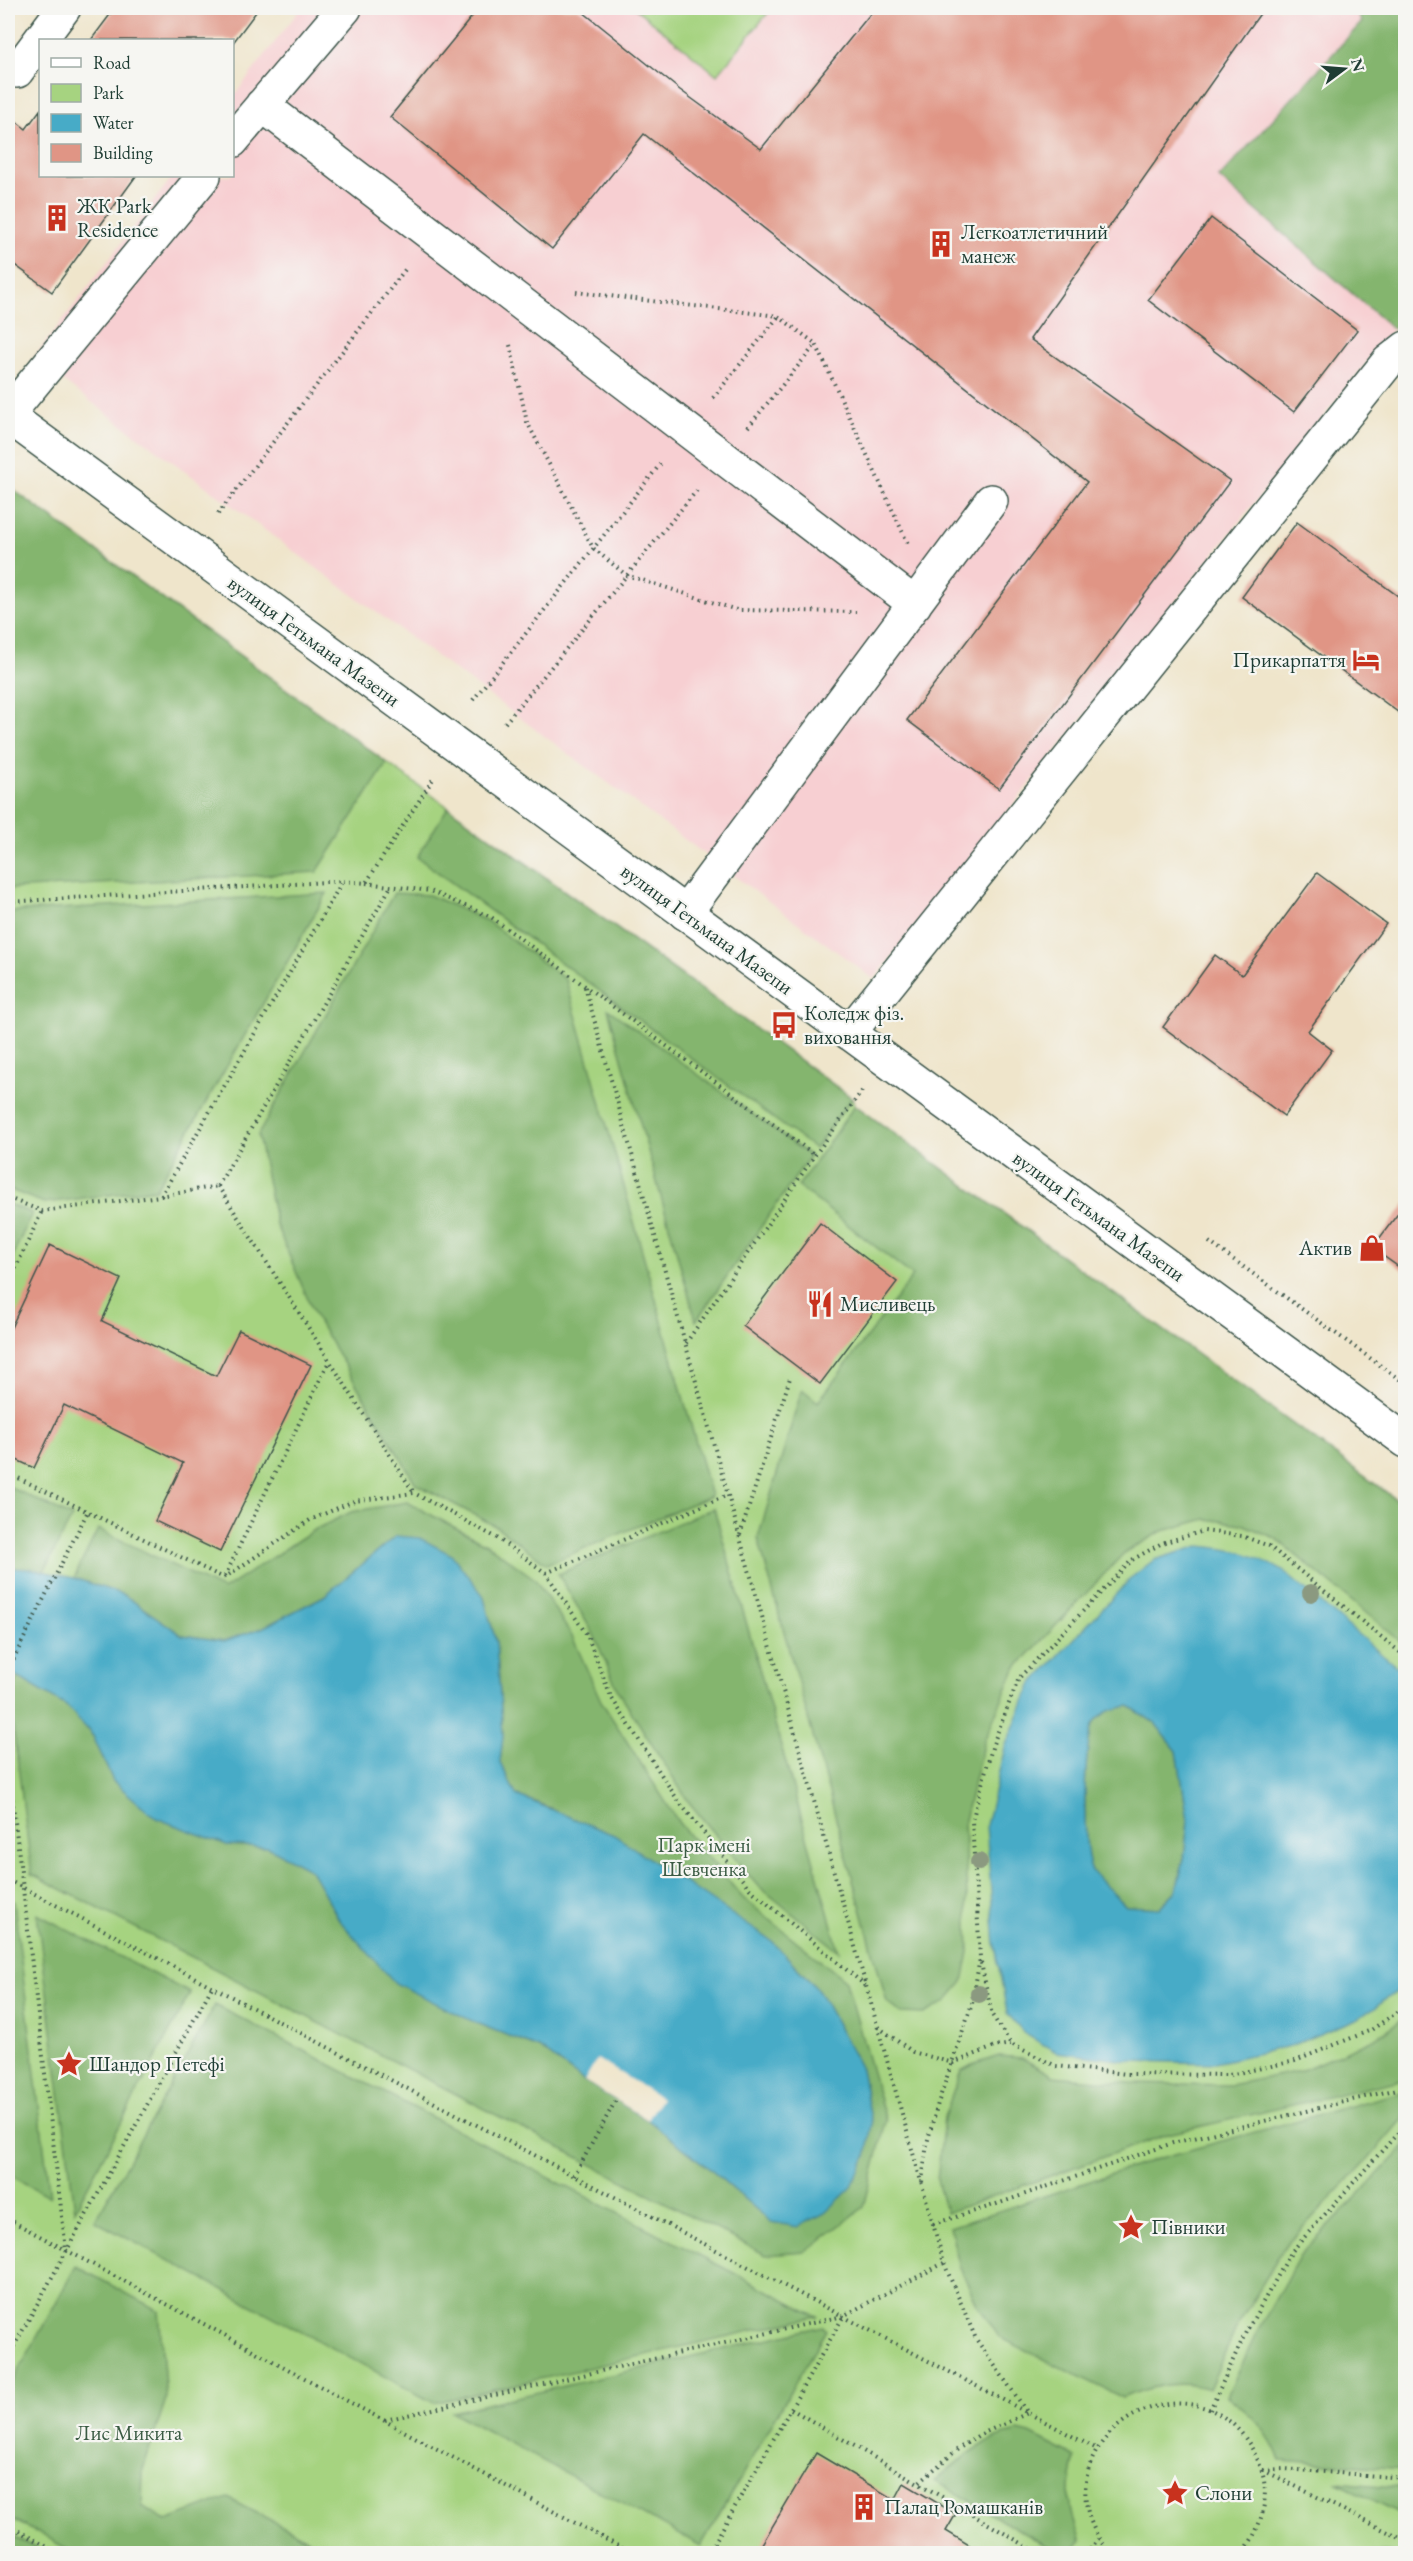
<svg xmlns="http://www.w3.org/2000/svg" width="1413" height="2561" viewBox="0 0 1413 2561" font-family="'EB Garamond',serif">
<rect width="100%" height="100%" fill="#f6f6f2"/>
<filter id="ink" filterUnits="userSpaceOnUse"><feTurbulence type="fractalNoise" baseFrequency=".0167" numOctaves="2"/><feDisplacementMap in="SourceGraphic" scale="12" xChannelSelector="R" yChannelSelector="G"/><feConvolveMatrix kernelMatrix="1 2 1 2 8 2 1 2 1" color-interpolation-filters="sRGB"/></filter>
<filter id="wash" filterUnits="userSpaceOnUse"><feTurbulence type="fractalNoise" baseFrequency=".008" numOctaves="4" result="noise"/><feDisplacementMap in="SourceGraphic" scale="24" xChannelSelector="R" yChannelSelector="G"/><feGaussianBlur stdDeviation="1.35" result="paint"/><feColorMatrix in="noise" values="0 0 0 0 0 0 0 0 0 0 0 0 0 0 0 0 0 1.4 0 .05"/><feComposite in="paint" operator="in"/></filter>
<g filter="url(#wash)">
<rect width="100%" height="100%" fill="#efe5cb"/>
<path fill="#f7cfd2" d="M301,8H1405V314L874,979L33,359L173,176H232L233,97Z"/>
<path fill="#a6d380" stroke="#62885a" stroke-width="1.5" d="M635,8H772L717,75Z
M8,486L401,773L852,1098L855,1105L1405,1506V2553H8Z"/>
<path fill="#84b56e" stroke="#527951" stroke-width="1.5" d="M1354,8H1405L1406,314L1393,329L1219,178L1362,22Z
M8,486L387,763L317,872L8,889Z
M448,807L852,1098L815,1149L417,857Z
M327,893L156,1189L44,1203L8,1189V912Z
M394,893L429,895L487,921L566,980L711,1496L547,1564L497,1527L416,1484L315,1316L276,1225L258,1135Z
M608,1009L810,1156L696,1321Z
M855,1105L1405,1506V1645L1275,1538L1242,1524L1206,1519L1163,1531L1125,1552L1015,1669L984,1741L964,1820L969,1952L963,1982L946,2002L924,2014L901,2013L887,2002L758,1538L802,1389L818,1402L913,1276L798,1186Z
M8,1204L32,1213L8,1267Z
M8,1486L72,1517L44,1571L8,1568Z
M407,1502L488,1545L535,1579L572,1636L601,1701L679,1823L743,1898L846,1981L886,2121L864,2207L805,2252L766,2255L32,1874L9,1696L18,1677L68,1707L93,1736L113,1781L227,1845L268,1847L311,1870L340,1921L476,2023L539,2048L584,2081L648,2120L711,2170L771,2222L872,2124L861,2069L819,1991L773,1942L696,1892L553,1809L516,1795L500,1762L503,1736L496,1642L483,1595L396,1536L324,1596L262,1628L224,1641L182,1635L124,1595L74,1578L98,1529L223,1590L312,1531L351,1512Z
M714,1508L839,1951L756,1884L688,1801L618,1691L593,1633L558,1574Z
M1129,1706L1155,1723L1177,1751L1188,1820L1184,1859L1176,1891L1159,1908L1126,1906C1116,1896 1097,1880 1091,1869C1082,1849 1083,1741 1094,1724C1103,1710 1113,1709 1129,1706Z
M8,1898L14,1902L50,2197L8,2174Z
M37,1914L190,1993L75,2210Z
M215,2005L817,2316L434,2403L95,2221Z
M1405,2018V2079L1168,2134L946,2213L937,2180L944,2117L961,2071L972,2065L999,2056L1022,2058L1053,2076L1130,2083L1230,2085L1300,2071L1372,2040Z
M1405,2091V2116L1362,2166L1286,2245L1238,2324L1209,2389C1180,2379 1150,2386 1123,2398L999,2337L977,2304L959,2265L950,2227L1160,2158Z
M1405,2147V2469L1280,2460C1268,2430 1252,2415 1227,2396L1256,2334L1300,2255Z
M76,2266L159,2311L166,2399L143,2469L142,2506L167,2521L228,2498L334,2553H75L8,2517V2390Z
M823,2326L826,2330L701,2546L452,2412Z
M1018,2431L1030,2434L1075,2457C1067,2489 1068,2510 1081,2541L1072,2553H1059L935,2481C959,2460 985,2438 1018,2431Z
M1335,2482L1405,2488V2516Z
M8,2534L45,2553H8Z"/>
<path fill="#47abc7" stroke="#33747e" stroke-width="1.5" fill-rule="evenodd" d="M396,1536L420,1538L452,1555L483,1595L496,1642L503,1736L500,1762L516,1795L614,1835L773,1942L819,1991L861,2069L872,2124L866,2157L851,2188L825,2213L798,2227L771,2222L711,2170L648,2120L584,2081L539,2048L476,2023L395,1983L340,1921L311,1870L268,1847L227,1845L156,1818L113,1781L93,1736L68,1707L8,1671V1568L33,1569L74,1578L124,1595L182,1635L224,1641L262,1628L324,1596Z
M1199,1546C1234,1549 1253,1553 1283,1571L1405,1674V1986L1359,2018L1290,2046L1215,2063L1127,2061L1056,2052L1025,2034L1007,2013L995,1946L986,1825L1005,1747L1031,1685L1132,1577L1154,1560ZM1129,1706L1155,1723L1177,1751L1188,1820L1184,1859L1176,1891L1159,1908L1126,1906C1117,1896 1097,1880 1091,1869C1082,1849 1083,1741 1094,1724C1103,1710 1114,1709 1129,1706Z"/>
<path fill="#efe5cb" d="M597,2059L661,2098L648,2120L584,2081Z"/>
<g id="blocks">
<path fill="#e09585" d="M115,8H259L232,44V40H91Z
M479,8H578L680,90L761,149L875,8H1264L1030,339L1230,481L999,789L907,720L1087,482L644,134L552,249L390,117Z
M40,110V176H136L52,292L8,260V115L26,129Z
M1211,218L1357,330L1294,412L1148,300Z
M1297,522L1406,602V718L1242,597Z
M1317,873L1386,924L1308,1031L1332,1050L1284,1116L1163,1027L1215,955L1242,975Z
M1406,1203V1272L1372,1248Z
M820,1223L897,1282L820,1384L743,1326Z
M50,1245L121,1279L102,1321L216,1376L239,1330L311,1365L220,1552L155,1521L183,1463L64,1405L34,1468L8,1456V1334Z
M816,2453L895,2500L904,2483L956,2514L946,2531L984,2554H756Z"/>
</g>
</g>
<g filter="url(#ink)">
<use href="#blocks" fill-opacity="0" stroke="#3e564b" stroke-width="1.5"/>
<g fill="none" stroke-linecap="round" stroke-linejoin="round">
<defs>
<path id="minor" d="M8,64L17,71L64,8
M262,105L915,604
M232,141L345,8
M8,414L204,176
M685,913L991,501
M849,1033L1388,362L1406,348"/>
<path id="major" d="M8,416L1406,1441"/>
</defs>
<use href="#minor" stroke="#3e564b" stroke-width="36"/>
<use href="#major" stroke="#3e564b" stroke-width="36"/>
<path stroke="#3e564b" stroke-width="4" stroke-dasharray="1.5 4.5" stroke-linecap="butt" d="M576,292L778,316L816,344L909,546
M510,345L527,422L593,548L626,575L737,610L856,612
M713,398L778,317
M748,427L816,344
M218,514L407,267
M473,700L662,462
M505,723L698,489
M366,883L430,891L491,917L815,1155
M8,902L342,881L366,883L433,779
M585,987L944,2263L976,2339L1028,2413L979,2435L958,2449L918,2483
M218,1186L414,1493
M218,1186L391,886
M161,1196L342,882
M8,1198L42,1211L161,1196L218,1186
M1209,1242L1406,1384
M8,1285L42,1211
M686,1343L815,1155L862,1091
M8,1473L224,1578
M740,1535L790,1378
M546,1573L728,1495
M225,1576L329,1361
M224,1578L310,1520L354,1501L414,1493L497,1538L546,1573L587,1635L611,1697L679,1802L750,1889L866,1986
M8,1670L88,1511
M8,1763L66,2250
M8,1880L1097,2449
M981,1963L992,2015L1011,2044L1056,2066L1127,2074L1229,2075L1295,2061L1371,2030L1406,2006
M878,2027L913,2052L953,2063L994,2047L1011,2044
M574,2176L616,2100
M922,2182L927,2143L938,2103L972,2004L980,1958L972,1821L993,1744L1019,1678L1132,1560L1162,1543L1204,1531L1242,1536L1269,1546L1406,1657
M8,2219L633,2554
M933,2224L988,2207L1173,2143L1406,2087
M8,2357L212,1987
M791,2409L1040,2554
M1210,2410L1246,2332L1292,2251L1406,2124
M385,2420L843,2316L944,2263
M1263,2470L1406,2541
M1263,2470L1284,2469L1406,2478
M8,2525L60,2554
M708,2554L843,2317
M1087,2554L1098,2539
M1110,2554C1019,2442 1205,2332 1259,2463C1272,2494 1262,2528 1242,2554"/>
<use href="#minor" stroke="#fff" stroke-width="33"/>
<use href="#major" stroke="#fff" stroke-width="33"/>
</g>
<g fill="#8b9980">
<circle cx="1311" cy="1593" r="9"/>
<circle cx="979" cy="1862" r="9"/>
<circle cx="979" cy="1994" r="9"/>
</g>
</g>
<defs>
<symbol id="building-bare" viewBox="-9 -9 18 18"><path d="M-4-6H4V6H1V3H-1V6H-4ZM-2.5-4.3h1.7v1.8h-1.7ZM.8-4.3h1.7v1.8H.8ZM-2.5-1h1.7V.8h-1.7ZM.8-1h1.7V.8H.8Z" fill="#c8321e" stroke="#f6f6f2" stroke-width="2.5" paint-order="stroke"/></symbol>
<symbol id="hotel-bare" viewBox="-9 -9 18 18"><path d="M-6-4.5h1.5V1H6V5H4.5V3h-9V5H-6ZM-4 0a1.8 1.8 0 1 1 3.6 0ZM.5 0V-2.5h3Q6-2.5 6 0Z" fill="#c8321e" stroke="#f6f6f2" stroke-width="2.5" paint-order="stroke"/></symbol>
<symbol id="bus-bare" viewBox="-9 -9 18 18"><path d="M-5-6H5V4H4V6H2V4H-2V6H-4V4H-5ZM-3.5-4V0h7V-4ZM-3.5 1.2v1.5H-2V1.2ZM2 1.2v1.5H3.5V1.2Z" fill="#c8321e" stroke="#f6f6f2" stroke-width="2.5" paint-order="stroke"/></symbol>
<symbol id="shop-bare" viewBox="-9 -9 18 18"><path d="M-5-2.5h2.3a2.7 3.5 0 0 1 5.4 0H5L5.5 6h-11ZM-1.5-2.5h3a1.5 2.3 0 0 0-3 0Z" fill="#c8321e" stroke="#f6f6f2" stroke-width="2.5" paint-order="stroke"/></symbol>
<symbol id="restaurant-bare" viewBox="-9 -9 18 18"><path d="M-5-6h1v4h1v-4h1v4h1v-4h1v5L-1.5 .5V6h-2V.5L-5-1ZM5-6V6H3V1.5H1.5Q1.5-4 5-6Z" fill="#c8321e" stroke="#f6f6f2" stroke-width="2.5" paint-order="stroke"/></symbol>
<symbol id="sight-bare" viewBox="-9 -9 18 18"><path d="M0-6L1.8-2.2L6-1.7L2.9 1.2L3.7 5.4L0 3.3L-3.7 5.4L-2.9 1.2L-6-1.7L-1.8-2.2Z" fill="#c8321e" stroke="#f6f6f2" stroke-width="2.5" paint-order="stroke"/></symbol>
</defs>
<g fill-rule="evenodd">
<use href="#building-bare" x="38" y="199" width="38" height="38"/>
<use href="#building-bare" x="922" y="225" width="38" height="38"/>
<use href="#hotel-bare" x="1347" y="641" width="38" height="38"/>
<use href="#bus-bare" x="765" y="1006" width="38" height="38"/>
<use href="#shop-bare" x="1353" y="1229" width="38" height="38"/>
<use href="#restaurant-bare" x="801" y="1285" width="38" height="38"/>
<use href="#sight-bare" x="50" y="2045" width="38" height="38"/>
<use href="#sight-bare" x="1112" y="2208" width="38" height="38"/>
<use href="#sight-bare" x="1156" y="2474" width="38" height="38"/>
<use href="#building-bare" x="845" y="2488" width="38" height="38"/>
</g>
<g text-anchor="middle" stroke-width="4.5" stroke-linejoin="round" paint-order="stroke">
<g font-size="21" fill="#1f3d34" stroke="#f6f6f2" text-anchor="start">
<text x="77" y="213">ЖК Park<tspan x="77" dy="24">Residence</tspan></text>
<text x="961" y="239">Легкоатлетичний<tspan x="961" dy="24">манеж</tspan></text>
<text x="1346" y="667" text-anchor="end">Прикарпаття</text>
<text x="804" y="1020">Коледж фіз.<tspan x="804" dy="24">виховання</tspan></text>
<text x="1352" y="1255" text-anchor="end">Актив</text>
<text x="840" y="1311">Мисливець</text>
<text x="89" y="2071">Шандор Петефі</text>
<text x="1151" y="2234">Півники</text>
<text x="1195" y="2500">Слони</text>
<text x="884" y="2514">Палац Ромашканів</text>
</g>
<g font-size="21" fill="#1f3d34" stroke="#f6f6f2">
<text transform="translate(314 641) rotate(36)" y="7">вулиця Гетьмана Мазепи</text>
<text transform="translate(707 929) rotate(36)" y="7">вулиця Гетьмана Мазепи</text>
<text transform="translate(1099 1216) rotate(36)" y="7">вулиця Гетьмана Мазепи</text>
</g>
<g font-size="21" fill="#3a5b43" stroke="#f6f6f2">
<text x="704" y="1852">Парк імені<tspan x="704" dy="24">Шевченка</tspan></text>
<text x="129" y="2440">Лис Микита</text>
</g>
</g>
<rect width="1413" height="2561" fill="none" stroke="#f6f6f2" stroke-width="30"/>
<rect x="39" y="39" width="195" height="138" fill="#f6f6f2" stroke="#a0aca6" stroke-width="1.5"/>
<rect x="51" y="58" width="30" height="9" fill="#ffffff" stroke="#a0aca6" stroke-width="1.5"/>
<text x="93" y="69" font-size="18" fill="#1f3d34">Road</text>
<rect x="51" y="84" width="30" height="18" fill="#a6d380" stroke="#a0aca6" stroke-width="1.5"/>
<text x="93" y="99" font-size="18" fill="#1f3d34">Park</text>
<rect x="51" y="114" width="30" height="18" fill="#47abc7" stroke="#a0aca6" stroke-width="1.5"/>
<text x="93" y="129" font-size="18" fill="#1f3d34">Water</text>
<rect x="51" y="144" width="30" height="18" fill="#e09585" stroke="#a0aca6" stroke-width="1.5"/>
<text x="93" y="159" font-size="18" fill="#1f3d34">Building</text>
<g transform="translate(1344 69) rotate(74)" stroke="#f6f6f2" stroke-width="4.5" paint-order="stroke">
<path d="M0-4.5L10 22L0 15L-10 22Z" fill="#1f3d34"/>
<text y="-9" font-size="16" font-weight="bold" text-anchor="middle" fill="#1f3d34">N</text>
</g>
</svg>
